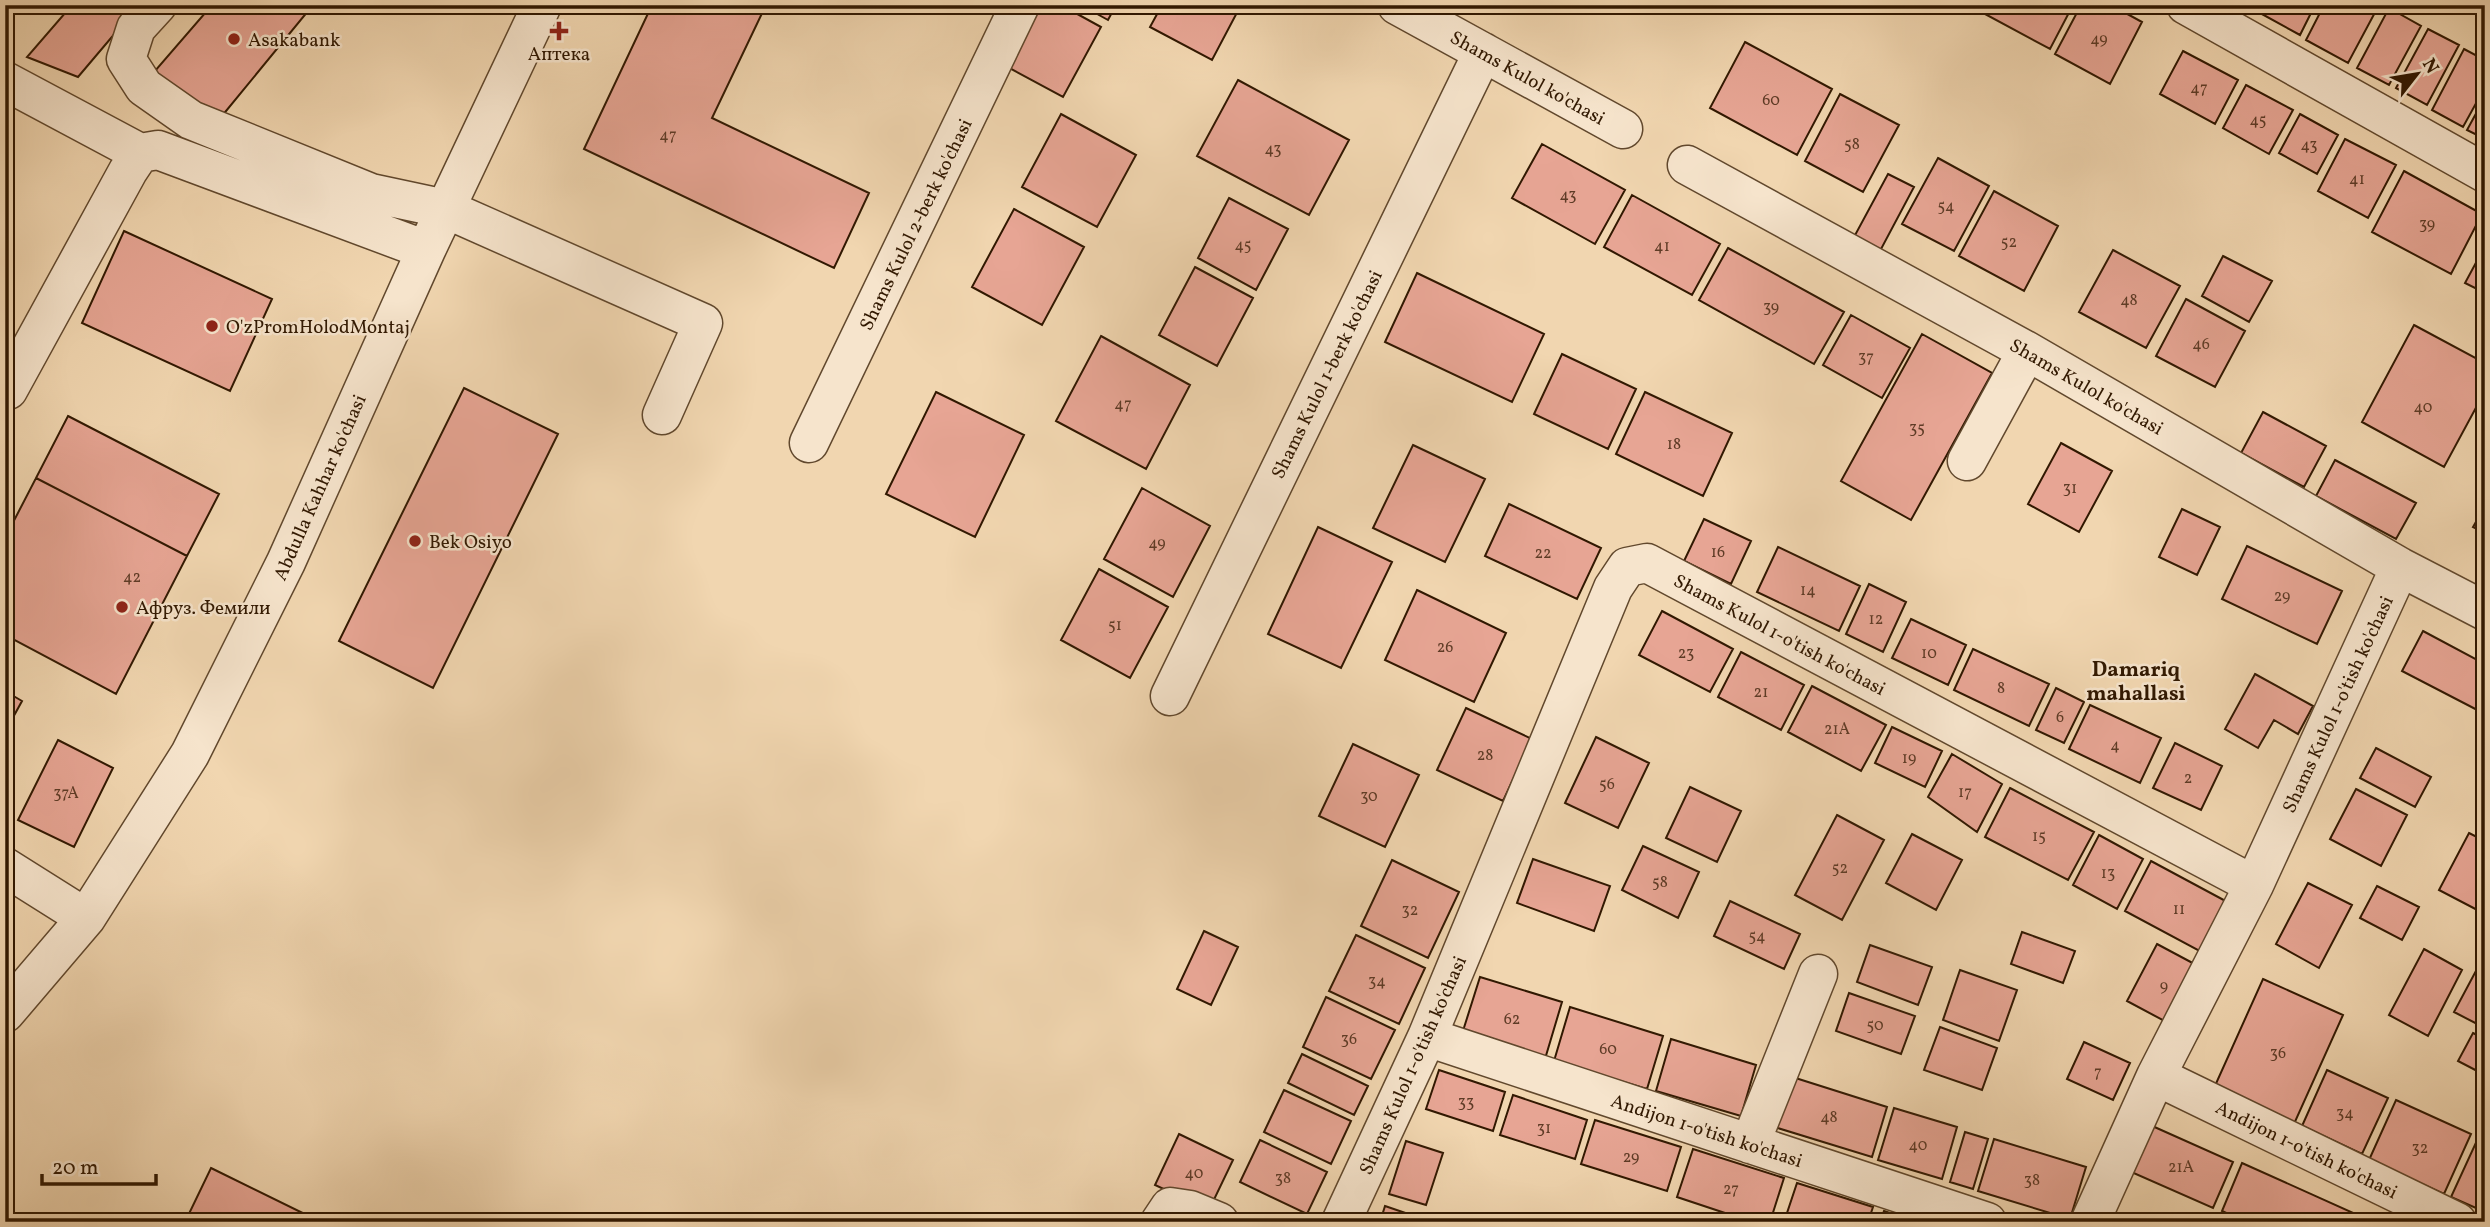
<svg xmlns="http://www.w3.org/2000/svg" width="2490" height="1227" viewBox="0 0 2490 1227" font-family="Vollkorn,serif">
<rect width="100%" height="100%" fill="#f1d6b0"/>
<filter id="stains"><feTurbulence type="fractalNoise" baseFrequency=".00286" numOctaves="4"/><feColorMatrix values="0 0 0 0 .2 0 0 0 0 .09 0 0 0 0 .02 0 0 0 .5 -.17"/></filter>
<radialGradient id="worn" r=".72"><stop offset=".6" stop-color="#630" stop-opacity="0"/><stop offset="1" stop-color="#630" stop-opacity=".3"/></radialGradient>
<path fill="#e7a594" stroke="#311801" stroke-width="2" d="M72,5H139L78,77L27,57Z
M212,5H313L217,122L154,72Z
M652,5H766L712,118L869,193L834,268L584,149Z
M1033,5H1061L1101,27L1063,97L1002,64Z
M1081,5H1116L1108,20Z
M1162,5H1241L1212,60L1150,27Z
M1973,5H2073L2050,49L1972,7Z
M2081,5H2111L2142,22L2110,84L2055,54Z
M2264,5H2315L2300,35L2260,13Z
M2324,5H2379L2348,63L2306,40Z
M2389,8L2421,26L2389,85L2357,68Z
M2428,29L2459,45L2427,105L2396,88Z
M1745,42L1832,89L1797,155L1710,108Z
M2464,49L2485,60V87L2463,127L2432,110Z
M2183,51L2238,80L2215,124L2160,94Z
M1238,80L1349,140L1309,215L1197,156Z
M2246,85L2293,110L2269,154L2223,128Z
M1840,94L1899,125L1863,192L1805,161Z
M2485,97V139L2467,130Z
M1061,114L1136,155L1097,227L1022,187Z
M2300,114L2338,135L2317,174L2279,153Z
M2345,139L2396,165L2368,218L2318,191Z
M1542,144L1625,190L1595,244L1512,198Z
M1938,158L1989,186L1954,251L1902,224Z
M2404,171L2482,214L2451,274L2372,232Z
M1888,174L1914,187L1880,251L1854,237Z
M1994,191L2058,226L2024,291L1959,256Z
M1632,195L1720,244L1692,295L1604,247Z
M1229,198L1288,229L1256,290L1198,258Z
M1014,209L1084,247L1042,325L972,287Z
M124,231L272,299L230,391L82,323Z
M2485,246V293L2465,283Z
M1728,248L1844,312L1814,364L1699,300Z
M2113,250L2180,286L2146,348L2079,312Z
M2223,256L2272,281L2249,322L2202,296Z
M1195,267L1253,298L1217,366L1159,335Z
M1417,273L1544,334L1512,402L1385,342Z
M2186,299L2245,331L2215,387L2156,356Z
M1851,315L1910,348L1882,398L1823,365Z
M2414,325L2485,363V391L2444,467L2362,422Z
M1922,334L1992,373L1911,520L1841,481Z
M1101,336L1190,385L1146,469L1056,421Z
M1562,354L1636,389L1608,449L1534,414Z
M464,388L558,434L433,688L339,641Z
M936,392L1024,435L975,537L886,494Z
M1645,392L1732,433L1703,496L1616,454Z
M2263,412L2326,446L2304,487L2241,453Z
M68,416L219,494L187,556L36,478Z
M2061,443L2112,471L2079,532L2028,504Z
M1413,445L1485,479L1445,562L1373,528Z
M2335,460L2416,503L2396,539L2316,496Z
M36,478L187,556L116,694L5,635V538Z
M1142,488L1210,526L1173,597L1104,559Z
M1509,504L1601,548L1577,599L1485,556Z
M2485,506V533L2473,527Z
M2182,509L2220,527L2197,575L2159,557Z
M1704,519L1751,541L1731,584L1684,561Z
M1318,527L1392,562L1341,668L1268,634Z
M2247,546L2342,591L2317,644L2222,599Z
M1778,547L1860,586L1839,631L1757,592Z
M1099,569L1168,607L1130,678L1061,640Z
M1869,584L1906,602L1883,652L1846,634Z
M1417,590L1506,633L1474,702L1385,660Z
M1662,611L1733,649L1710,692L1639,655Z
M1911,619L1966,645L1948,685L1892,658Z
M2423,631L2485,664V714L2402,671Z
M1973,649L2049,684L2029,726L1954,690Z
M1741,652L1804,685L1781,730L1718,697Z
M2255,674L2313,706L2298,734L2274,720L2258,748L2225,729Z
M1812,686L1886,725L1861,771L1788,732Z
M2056,688L2084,702L2064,743L2036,730Z
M5,691L22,701L5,732Z
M2090,705L2161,738L2140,783L2069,749Z
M1466,708L1532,739L1503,801L1437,770Z
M1892,727L1942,751L1925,787L1875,763Z
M1596,737L1649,763L1618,828L1565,803Z
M58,740L113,768L74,847L18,820Z
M2175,743L2222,766L2201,810L2153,788Z
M1353,744L1419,775L1385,847L1319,816Z
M2376,748L2431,777L2415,807L2360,778Z
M1952,754L2002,784L1977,832L1928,797Z
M1690,787L1741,811L1717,862L1666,838Z
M2010,788L2094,832L2068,880L1985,837Z
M2356,789L2407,815L2381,866L2330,839Z
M1837,815L1884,840L1842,920L1795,895Z
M2469,833L2485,841V914L2439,890Z
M1912,834L1962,860L1936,910L1886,883Z
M2099,835L2143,859L2117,909L2073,885Z
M1643,846L1699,872L1678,918L1622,890Z
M1533,859L1610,886L1594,931L1517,903Z
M1392,860L1459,892L1428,958L1361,926Z
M2151,861L2233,905L2207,955L2125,911Z
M2308,883L2352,905L2319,968L2276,944Z
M2377,886L2419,907L2402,940L2360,918Z
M1730,901L1800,934L1784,969L1714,936Z
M1204,931L1238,947L1211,1005L1177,989Z
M2022,932L2075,951L2063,983L2011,964Z
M1356,935L1425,968L1399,1024L1329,991Z
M2157,944L2202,968L2172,1025L2127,1001Z
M1870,945L1932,967L1918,1005L1857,982Z
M2424,949L2462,970L2428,1036L2389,1015Z
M2485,954V1028L2454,1012Z
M1960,970L2017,990L1999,1041L1943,1020Z
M1480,977L1562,1002L1545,1059L1462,1034Z
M2263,979L2343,1015L2294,1124L2214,1088Z
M1849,993L1915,1016L1901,1054L1836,1031Z
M1326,997L1395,1030L1371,1079L1303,1047Z
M1570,1007L1663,1036L1647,1089L1554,1061Z
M1940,1027L1997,1048L1982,1090L1924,1070Z
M2473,1033L2485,1039V1075L2458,1061Z
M1671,1039L1756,1065L1741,1116L1656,1091Z
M2084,1042L2130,1063L2113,1100L2067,1079Z
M1302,1054L1368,1086L1354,1115L1288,1083Z
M1439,1070L1505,1092L1493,1131L1426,1109Z
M2327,1070L2388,1098L2362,1154L2302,1126Z
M1786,1075L1887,1107L1872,1157L1771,1126Z
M1284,1090L1351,1121L1331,1164L1264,1132Z
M1513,1095L1587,1120L1575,1159L1500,1135Z
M2396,1100L2471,1134L2444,1194L2369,1160Z
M1894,1108L1957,1127L1942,1179L1878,1160Z
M1595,1120L1681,1147L1667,1191L1581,1164Z
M2150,1125L2233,1162L2213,1208L2129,1171Z
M1965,1132L1988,1139L1973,1189L1950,1182Z
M1179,1134L1233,1160L1209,1210L1155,1185Z
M2479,1136L2485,1139V1212L2451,1197Z
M1994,1139L2086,1167L2070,1219L1978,1191Z
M1260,1140L1327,1172L1307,1214L1240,1182Z
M1406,1141L1443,1153L1426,1205L1389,1194Z
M1693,1149L1784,1178L1770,1222H1752L1677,1197Z
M2242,1163L2360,1216L2358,1222H2246L2222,1211Z
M211,1168L321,1222H185Z
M1797,1183L1873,1207L1868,1222H1784Z
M1385,1206L1426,1220V1222H1380Z
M1884,1211L1916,1222H1880Z"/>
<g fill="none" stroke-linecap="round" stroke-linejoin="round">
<defs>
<path id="minor" d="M157,5L136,28L126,59L144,87L191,120L371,193L446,209L703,323L662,415
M1397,5L1623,129
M2186,5L2485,173
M5,81L140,153
M1687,165L2027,351L2400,567L2485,611
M8,390L128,171L140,153L158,150L426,250
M809,443L1020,5
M1967,461L2027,351
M1170,696L1483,52
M5,867L86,918
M5,1013L86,918L190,754L286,562L426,250L542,5
M1427,1037L1987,1222
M2156,1076L2254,885L2400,567
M1750,1144L1818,974
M1160,1222L1170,1207L1190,1210L1219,1222
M1341,1222L1427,1037L1613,588L1627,567L1647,563L2254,885
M2090,1222L2156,1076L2457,1222"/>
</defs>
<use href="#minor" stroke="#61482d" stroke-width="41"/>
<use href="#minor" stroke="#f6e4cc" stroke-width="38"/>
</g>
<g fill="#8f2418" stroke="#f6e4cc" stroke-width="2.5">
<path d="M555.5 20.5h7v7h7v7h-7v7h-7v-7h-7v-7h7z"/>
<circle cx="234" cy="39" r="7"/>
<circle cx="212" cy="326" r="7"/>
<circle cx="415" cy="541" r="7"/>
<circle cx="122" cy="607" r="7"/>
</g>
<g text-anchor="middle" stroke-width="5" stroke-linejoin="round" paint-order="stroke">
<g font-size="16" fill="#5e3b26">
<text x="2099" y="44">49</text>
<text x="2199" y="93">47</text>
<text x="1771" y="105">60</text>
<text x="2258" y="125">45</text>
<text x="668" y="140">47</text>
<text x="1852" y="149">58</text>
<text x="2309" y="150">43</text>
<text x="1273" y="154">43</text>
<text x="2357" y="184">41</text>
<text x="1568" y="200">43</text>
<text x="1946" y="211">54</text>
<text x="2427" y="229">39</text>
<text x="2009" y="247">52</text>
<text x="1243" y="250">45</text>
<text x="1662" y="251">41</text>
<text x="2129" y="305">48</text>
<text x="1771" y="312">39</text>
<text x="2201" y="349">46</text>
<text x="1866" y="362">37</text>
<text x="1123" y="409">47</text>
<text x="2423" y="412">40</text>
<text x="1917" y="433">35</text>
<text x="1674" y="449">18</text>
<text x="2070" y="493">31</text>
<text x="1157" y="548">49</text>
<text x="1718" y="557">16</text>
<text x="1543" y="558">22</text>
<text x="132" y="582">42</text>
<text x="1808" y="595">14</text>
<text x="2282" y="601">29</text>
<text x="1876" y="624">12</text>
<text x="1115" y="630">51</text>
<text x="1445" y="652">26</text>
<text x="1686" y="658">23</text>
<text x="1929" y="658">10</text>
<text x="2001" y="693">8</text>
<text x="1761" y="697">21</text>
<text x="2060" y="722">6</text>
<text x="1837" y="734">21A</text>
<text x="2115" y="750">4</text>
<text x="1485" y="760">28</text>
<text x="1909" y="763">19</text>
<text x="2188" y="783">2</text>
<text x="1607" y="789">56</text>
<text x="1965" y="797">17</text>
<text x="66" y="798">37А</text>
<text x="1369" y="801">30</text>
<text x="2039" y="841">15</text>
<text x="1840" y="873">52</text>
<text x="2108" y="878">13</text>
<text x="1660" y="887">58</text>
<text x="2179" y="914">11</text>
<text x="1410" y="915">32</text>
<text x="1757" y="941">54</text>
<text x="1377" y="986">34</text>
<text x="2164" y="991">9</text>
<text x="1512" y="1024">62</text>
<text x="1875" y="1030">50</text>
<text x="1349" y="1044">36</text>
<text x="1608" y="1054">60</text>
<text x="2278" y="1058">36</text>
<text x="2098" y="1077">7</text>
<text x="1466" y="1107">33</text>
<text x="2345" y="1118">34</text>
<text x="1829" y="1122">48</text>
<text x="1544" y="1133">31</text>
<text x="1918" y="1150">40</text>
<text x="2420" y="1153">32</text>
<text x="1631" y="1162">29</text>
<text x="2181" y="1172">21A</text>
<text x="1194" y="1178">40</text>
<text x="1283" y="1183">38</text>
<text x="2032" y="1185">38</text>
<text x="1731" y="1194">27</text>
</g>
<g font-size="19" fill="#311801" stroke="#f6e4cc" text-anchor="start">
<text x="248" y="46">Asakabank</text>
<text x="559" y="60" text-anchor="middle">Аптека</text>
<text x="226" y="333">O'zPromHolodMontaj</text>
<text x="429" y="548">Bek Osiyo</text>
<text x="136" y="614">Афруз. Фемили</text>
</g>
<g font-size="19" fill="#311801" stroke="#f6e4cc">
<text transform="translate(1528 77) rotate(29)" y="7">Shams Kulol ko'chasi</text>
<text transform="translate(915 224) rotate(-64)" y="7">Shams Kulol 2-berk ko'chasi</text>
<text transform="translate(1326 374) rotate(-64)" y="7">Shams Kulol 1-berk ko'chasi</text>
<text transform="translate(2087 386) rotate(30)" y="7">Shams Kulol ko'chasi</text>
<text transform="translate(319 487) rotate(-66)" y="7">Abdulla Kahhar ko'chasi</text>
<text transform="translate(1780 634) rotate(28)" y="7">Shams Kulol 1-o'tish ko'chasi</text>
<text transform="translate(2337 704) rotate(-65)" y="7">Shams Kulol 1-o'tish ko'chasi</text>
<text transform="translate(1412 1065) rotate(-66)" y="7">Shams Kulol 1-o'tish ko'chasi</text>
<text transform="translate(1707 1130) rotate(18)" y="7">Andijon 1-o'tish ko'chasi</text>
<text transform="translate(2307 1149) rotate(26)" y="7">Andijon 1-o'tish ko'chasi</text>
</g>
<g font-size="21" font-weight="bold" fill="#311801" stroke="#f6e4cc">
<text x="2136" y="676">Damariq<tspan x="2136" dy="24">mahallasi</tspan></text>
</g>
</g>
<rect width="2490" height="1227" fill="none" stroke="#f1d6b0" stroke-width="28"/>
<rect x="7" y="7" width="2476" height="1213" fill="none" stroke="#311801" stroke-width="3.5"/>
<rect x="14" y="14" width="2462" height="1199" fill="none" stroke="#311801" stroke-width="2"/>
<g transform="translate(2417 74) rotate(59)" stroke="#f6e4cc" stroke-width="5" paint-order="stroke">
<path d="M0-5L12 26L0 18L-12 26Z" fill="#311801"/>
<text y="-10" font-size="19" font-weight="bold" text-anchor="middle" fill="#311801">N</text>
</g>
<path d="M42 1174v10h114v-10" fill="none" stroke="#311801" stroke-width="3.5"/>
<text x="52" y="1174" font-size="21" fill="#311801" stroke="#f6e4cc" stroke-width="5" paint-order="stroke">20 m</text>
<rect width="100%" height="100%" filter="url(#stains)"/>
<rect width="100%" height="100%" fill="url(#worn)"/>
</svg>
